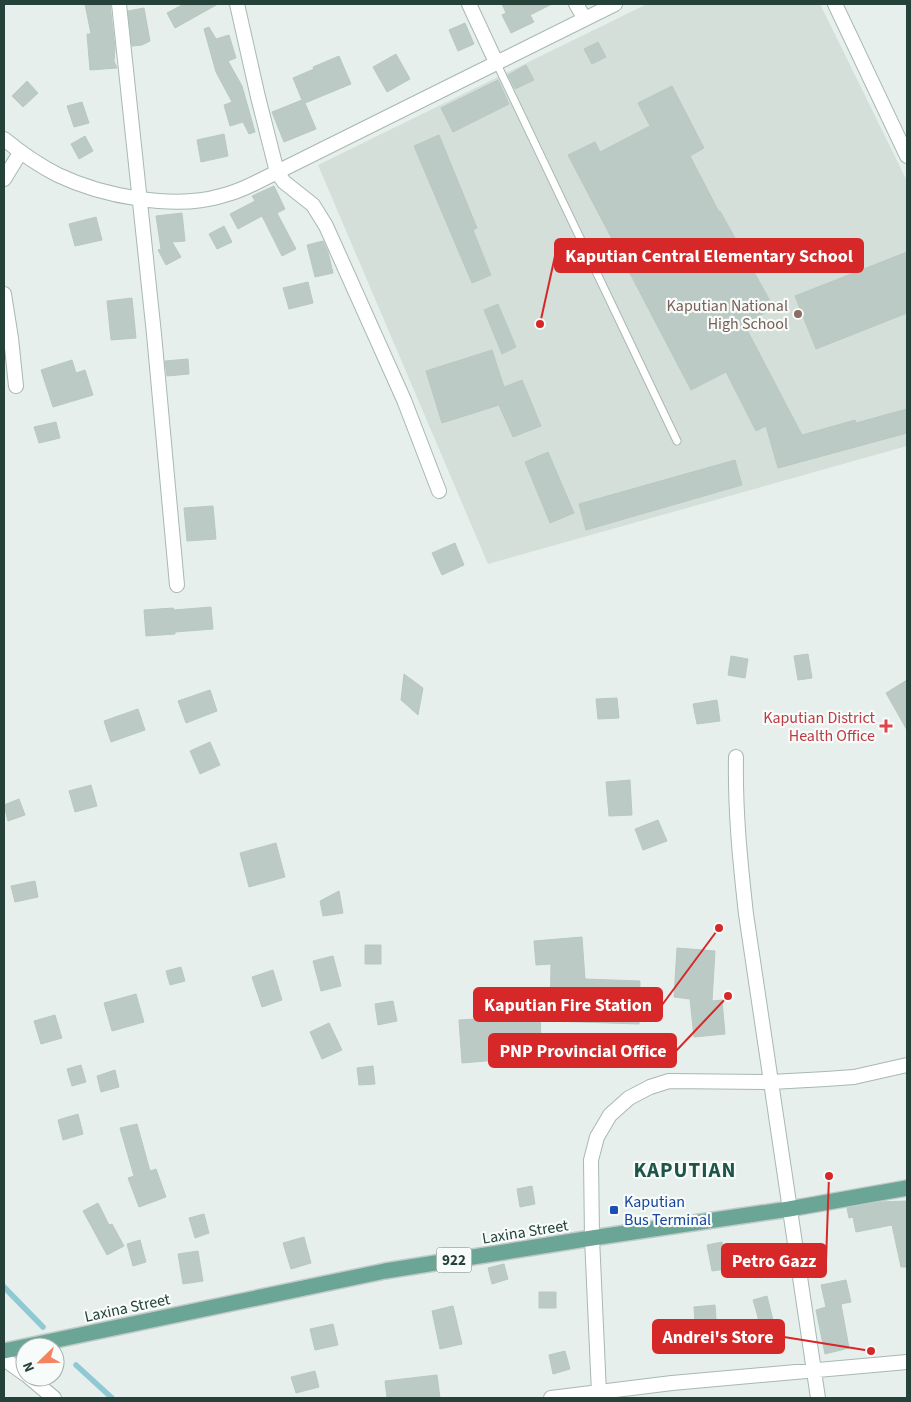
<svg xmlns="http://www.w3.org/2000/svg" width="911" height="1402" viewBox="0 0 911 1402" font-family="'Source Sans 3',sans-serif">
<rect width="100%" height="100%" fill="#e6efeb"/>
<path fill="#d4dfda" d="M647,4H820L907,181V446L488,564L318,165Z"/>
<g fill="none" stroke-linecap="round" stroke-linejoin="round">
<path stroke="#8ec9d4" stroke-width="5.5" d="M4,1287L43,1327
M76,1365L112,1398"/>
</g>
<path fill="#bbcac4" stroke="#b8c9c2" d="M85,4H110L115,48L114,61L117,68L90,70L87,34H91Z
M184,4H218L175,28L167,13Z
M502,4H552L530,15L534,22L511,33L502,15L506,13Z
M144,8L150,41L142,45L132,46L128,11Z
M465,23L474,44L458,51L449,30Z
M209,27L216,39L229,35L236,58L228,61L242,86L255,132L249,134L243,122L230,126L224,105L232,102L216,72L204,29Z
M598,42L606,57L592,64L584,49Z
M396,54L410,79L387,92L373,67Z
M339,56L351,84L305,103L316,129L284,142L272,112L302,100L293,78L314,69L313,67Z
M526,65L534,80L515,89L508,75Z
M498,80L509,104L453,132L441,108Z
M27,81L38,93L23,107L12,96Z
M672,86L704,148L690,156L719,212L720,211L774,308L744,324L802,435L855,420L856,423L907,409V433L778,468L766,426L756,431L726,372L691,390L568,155L595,142L600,152L650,126L638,103Z
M82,102L89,123L74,127L67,106Z
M224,134L228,156L201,162L197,140Z
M439,135L477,228L473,230L491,275L472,283L414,146Z
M85,136L93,151L79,159L71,144Z
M274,186L285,209L277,213L296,249L282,256L262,216L238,229L230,214L255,201L252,196Z
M182,213L185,241L172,242L181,257L166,265L158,250L161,249L156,216Z
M96,217L102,240L75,246L69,224Z
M224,226L232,242L217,249L209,234Z
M323,241L328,252L333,273L315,277L307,245Z
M907,252V313L816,349L795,296Z
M308,282L313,303L289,309L283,288Z
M132,298L136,338L111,340L107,301Z
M498,304L516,347L502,354L484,310Z
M492,350L504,387L522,380L541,426L513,437L499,405L442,423L426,371Z
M188,359L189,374L167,376L165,361Z
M72,360L76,373L85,370L93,395L53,407L41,370Z
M56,422L60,438L39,443L34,427Z
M548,452L574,513L550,523L525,462Z
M735,460L742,485L586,530L579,504Z
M213,506L216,539L187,541L184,508Z
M455,543L464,565L442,575L432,553Z
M211,607L213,629L175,632V634L146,636L144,610L173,608L174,610Z
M808,654L812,678L798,680L794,656Z
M731,656L748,659L745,678L728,675Z
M404,674L423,688L418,715L401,700Z
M907,680V730L886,693Z
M210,690L217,711L186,723L178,701Z
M617,698L619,718L598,719L596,699Z
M717,700L720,721L697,724L693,704Z
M138,709L145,730L111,742L104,721Z
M210,742L220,765L200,774L190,751Z
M630,780L632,815L609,816L606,782Z
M91,785L97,806L75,812L69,791Z
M19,799L25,815L8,821L4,805Z
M658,820L667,841L643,850L635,829Z
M276,843L285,877L249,887L240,853Z
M35,881L38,897L15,902L11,886Z
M339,891L343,913L323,916L320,901Z
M582,937L585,979L640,981L639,1024L550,1021L551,964L536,965L534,941Z
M365,945H381V964H365Z
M677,948L715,951L712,1001L722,1000L725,1034L694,1037L690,999L674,997Z
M333,956L341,986L321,991L313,961Z
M181,967L185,981L170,985L166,971Z
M273,970L282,1000L262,1007L252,977Z
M136,994L144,1022L112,1031L104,1003Z
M393,1001L397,1021L378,1025L375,1004Z
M55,1015L62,1038L41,1044L34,1021Z
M540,1015L542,1062L510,1064V1059L462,1063L459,1020Z
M329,1023L342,1050L322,1059L310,1032Z
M81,1065L86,1082L72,1086L67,1069Z
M373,1066L375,1084L359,1085L357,1068Z
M115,1070L119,1087L101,1092L97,1076Z
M78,1114L83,1134L63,1140L58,1120Z
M137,1124L150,1171L156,1169L166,1197L139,1207L128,1178L134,1176L120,1128Z
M532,1186L535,1204L520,1207L517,1189Z
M907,1201V1267H901L892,1225L856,1232L853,1217L849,1218L847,1208L879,1202Z
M98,1203L109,1225L112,1224L124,1246L107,1255L83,1211Z
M204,1214L209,1233L195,1238L189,1218Z
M304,1237L311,1263L291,1269L283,1243Z
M140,1240L146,1262L133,1266L127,1244Z
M722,1242L726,1269L712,1271L707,1245Z
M198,1251L203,1281L183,1284L178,1254Z
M504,1264L508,1279L492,1284L488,1268Z
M846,1280L851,1302L841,1304L849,1348L825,1354L816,1310L826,1307L821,1285Z
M539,1292H556V1308H539Z
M767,1296L775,1328L780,1327L781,1352L760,1353L758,1317L753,1300Z
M715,1305L718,1350L697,1351L694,1307Z
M453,1306L462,1344L440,1349L432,1311Z
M333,1324L338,1345L315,1350L310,1329Z
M565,1351L570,1369L553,1374L549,1355Z
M315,1371L319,1387L296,1393L291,1377Z
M437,1375L440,1398H387L385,1381Z"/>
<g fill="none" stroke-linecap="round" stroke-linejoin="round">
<defs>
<path id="service" d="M496,62L677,441"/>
<path id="minor" d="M119,4L154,334L177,585
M237,4L258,97L277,172L284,182L313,205L326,226L404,400L439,491
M469,4L496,62
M576,4L585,19
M835,4L907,156
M4,139C21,153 38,165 58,175C102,196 174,210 221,196C233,193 243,189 253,184L615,4
M4,179L20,153
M4,294L11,338L16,386
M736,757C735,811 740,860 746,914L818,1398
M4,1359L25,1374
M29,1377L54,1398
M599,1393L592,1238L591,1160L597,1137L610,1115L629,1098L650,1087L669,1081L771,1082L826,1079L854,1077L907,1065
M551,1398L672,1383L907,1362"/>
<path id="primary" d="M4,1351L385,1271L592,1238L789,1209L907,1188"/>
</defs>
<use href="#service" stroke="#a8b8b2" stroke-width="9"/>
<use href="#minor" stroke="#a8b8b2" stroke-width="16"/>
<use href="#primary" stroke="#c2cac8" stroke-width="18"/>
<use href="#service" stroke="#fff" stroke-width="7"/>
<use href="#minor" stroke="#fff" stroke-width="14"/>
<use href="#primary" stroke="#6aa596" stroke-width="15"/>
</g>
<circle fill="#8d6e63" stroke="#f7fbf9" stroke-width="2" cx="798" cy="314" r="5"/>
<path fill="#e0444e" stroke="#f7fbf9" stroke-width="2" d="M883.5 718.5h5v5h5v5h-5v5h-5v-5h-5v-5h5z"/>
<rect fill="#1a4fb4" stroke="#f7fbf9" stroke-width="2" x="609" y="1205" width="10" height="10" rx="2.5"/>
<g text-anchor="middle" stroke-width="4.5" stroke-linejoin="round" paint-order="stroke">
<rect fill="#f7fbf9" stroke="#637a73" stroke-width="1" x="436.5" y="1247.5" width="35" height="25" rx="4"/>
<g font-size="15" font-weight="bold" fill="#24423a">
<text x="454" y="1265">922</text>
</g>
<g font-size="16" fill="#785e54" stroke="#f7fbf9" text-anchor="end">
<text x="788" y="311">Kaputian National<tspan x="788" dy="18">High School</tspan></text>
</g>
<g font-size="16" fill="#be3a42" stroke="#f7fbf9" text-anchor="end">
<text x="875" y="723">Kaputian District<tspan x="875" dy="18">Health Office</tspan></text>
</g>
<g font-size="16" fill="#164399" stroke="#f7fbf9" text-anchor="start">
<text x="624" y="1207">Kaputian<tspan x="624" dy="18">Bus Terminal</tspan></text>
</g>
<g font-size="16" fill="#24423a" stroke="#f7fbf9">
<text transform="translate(525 1231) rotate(-9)" y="6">Laxina Street</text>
<text transform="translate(127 1307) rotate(-12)" y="6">Laxina Street</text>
</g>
<g font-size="21" font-weight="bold" letter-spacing="1" fill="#1f5548" stroke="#f7fbf9">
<text x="685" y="1177">KAPUTIAN</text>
</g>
</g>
<path fill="none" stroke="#d62828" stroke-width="2" d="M540 324L555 256M719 928L662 1005M728 996L676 1051M829 1176L826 1261M871 1351L784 1337"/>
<g fill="#d62828" stroke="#f7fbf9" stroke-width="2">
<circle cx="540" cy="324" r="5"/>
<circle cx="719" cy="928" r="5"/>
<circle cx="728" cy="996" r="5"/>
<circle cx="829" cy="1176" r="5"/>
<circle cx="871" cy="1351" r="5"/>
</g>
<g fill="#d62828" stroke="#d62828" stroke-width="2">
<rect x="555" y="239" width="308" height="33" rx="5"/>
<rect x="474" y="988" width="188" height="33" rx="5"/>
<rect x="489" y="1034" width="187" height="33" rx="5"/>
<rect x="722" y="1244" width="104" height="33" rx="5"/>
<rect x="653" y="1320" width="131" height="33" rx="5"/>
</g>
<g font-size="18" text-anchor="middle" font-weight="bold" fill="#fff">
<text x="709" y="262">Kaputian Central Elementary School</text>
<text x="568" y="1011">Kaputian Fire Station</text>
<text x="583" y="1057">PNP Provincial Office</text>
<text x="774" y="1267">Petro Gazz</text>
<text x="718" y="1343">Andrei's Store</text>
</g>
<rect width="911" height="1402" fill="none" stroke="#24423a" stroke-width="10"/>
<g transform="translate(40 1362) rotate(247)"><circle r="24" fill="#f7fbf9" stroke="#a3b1ad"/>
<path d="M0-4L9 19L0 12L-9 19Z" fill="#f4845f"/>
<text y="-8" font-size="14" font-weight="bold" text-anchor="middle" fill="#24423a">N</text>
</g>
</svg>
